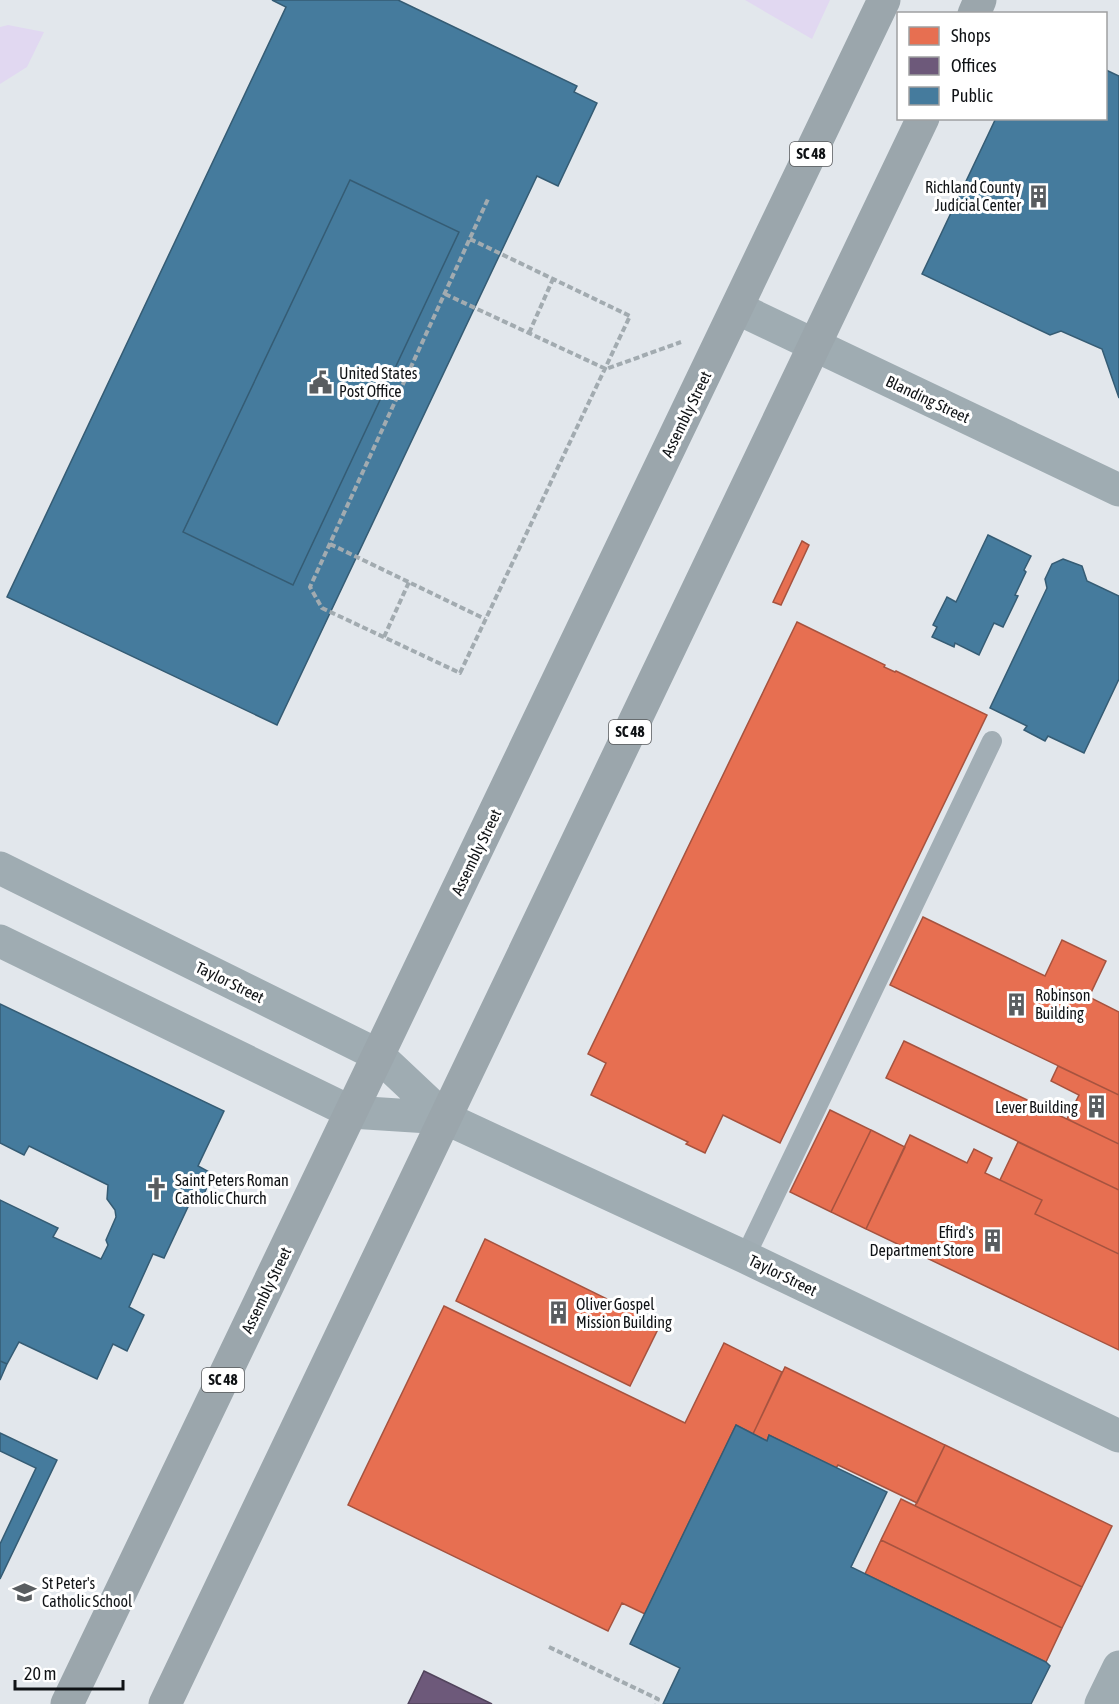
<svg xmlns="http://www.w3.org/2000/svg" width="1119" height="1704" viewBox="0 0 1119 1704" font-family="'Asap Condensed',sans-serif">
<rect width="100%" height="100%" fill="#e2e7ec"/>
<path fill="#e1d8f1" d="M745,0H830L812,39Z
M8,25L44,32L27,67L0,84V27Z"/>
<path fill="#e76f51" stroke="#a6533f" stroke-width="1.5" d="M802,541L809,545L781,605L773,602Z
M797,622L885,665L884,667L895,672L896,671L987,715L780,1143L723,1115L705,1153L686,1144L688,1142L591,1095L606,1063L588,1054Z
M923,917L1045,976L1062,940L1106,961L1089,997L1119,1012V1095L890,985Z
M904,1041L1119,1144V1190L886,1078Z
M1058,1066L1119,1095V1144L1067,1119L1079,1095L1051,1081Z
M830,1110L871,1130L831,1212L790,1192Z
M871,1130L905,1147L866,1229L831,1212Z
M910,1135L967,1163L974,1149L992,1158L985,1173L1042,1200L1035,1214L1119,1254V1350L866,1229Z
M1018,1142L1119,1190V1254L1035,1214L1042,1200L1000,1180Z
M485,1239L660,1325L630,1386L456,1301Z
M444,1306L685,1423L724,1343L782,1372L753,1434L736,1425L645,1614L622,1603L608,1631L348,1505Z
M785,1367L945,1445L917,1503L838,1465L836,1468L769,1435L767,1441L753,1434Z
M945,1445L1112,1526L1082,1587L915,1506Z
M901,1499L1082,1587L1062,1628L881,1540Z
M881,1540L1062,1628L1046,1662L865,1574Z"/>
<path fill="#6d597a" stroke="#51445c" stroke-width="1.5" d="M424,1671L492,1704H408Z"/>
<path fill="#457b9d" stroke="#355c74" stroke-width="1.5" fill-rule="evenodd" d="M272,0H398L577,86L574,92L597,103L558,186L537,176L277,725L7,597L286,7ZM350,180L459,232L293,585L183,532Z
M1106,70L1119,76V398L1102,349L1061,331L1050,335L922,274L996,118H1106Z
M350,180L459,232L293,585L183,532Z
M988,535L1031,556L1024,570L1026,572L1015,595L1018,596L1003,627L994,623L979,655L955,643L954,647L932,637L937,627L933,625L947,597L956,602Z
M1063,559L1082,566L1087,581L1119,596V679L1084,753L1048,736L1045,741L1024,730L1027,726L990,708L1047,588L1045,579L1052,564Z
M0,1004L224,1111L198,1166L213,1174L203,1196L195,1192L164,1258L153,1254L129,1307L144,1315L127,1351L113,1344L97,1379L19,1342L7,1364L0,1361V1200L58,1228L53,1237L101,1259L108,1245L106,1240L116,1217L115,1210L107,1199L108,1185L29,1146L24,1155L0,1143Z
M0,1361L7,1364L0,1380Z
M736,1425L767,1441L769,1435L887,1492L851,1567L1046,1662L1050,1666L1031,1704H663L680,1668L630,1644Z
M0,1433L57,1460L0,1579V1544L36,1468L0,1451Z"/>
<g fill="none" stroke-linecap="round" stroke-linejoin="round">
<path stroke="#a2abb0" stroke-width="4" stroke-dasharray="6 3" stroke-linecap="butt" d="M470,239L630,316L460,673L322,608L310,587L488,199
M445,294L606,369L681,342
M529,333L553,279
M330,544L485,619
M384,637L409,582
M549,1647L658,1699L656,1704"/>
<path stroke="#a2aeb5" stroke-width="20" d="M745,1257L992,741"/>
<path stroke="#9facb2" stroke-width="33" d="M737,308L1119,490
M0,868L378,1055L445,1118L745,1257L1119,1436
M0,941L351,1112L445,1118
M1101,1704L1119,1667"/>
<path stroke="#9ba6ac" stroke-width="33" d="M974,14L980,0
M67,1704L884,0
M165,1704L923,118"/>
</g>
<defs>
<symbol id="building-bare" viewBox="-9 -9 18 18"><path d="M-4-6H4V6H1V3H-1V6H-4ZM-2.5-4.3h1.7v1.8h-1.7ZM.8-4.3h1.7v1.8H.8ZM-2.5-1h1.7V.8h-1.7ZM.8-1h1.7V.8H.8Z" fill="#595d60" stroke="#fff" stroke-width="2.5" paint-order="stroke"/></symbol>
<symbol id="civic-bare" viewBox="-9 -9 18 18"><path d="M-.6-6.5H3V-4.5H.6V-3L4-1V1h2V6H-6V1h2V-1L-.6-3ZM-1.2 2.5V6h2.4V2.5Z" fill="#595d60" stroke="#fff" stroke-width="2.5" paint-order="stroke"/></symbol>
<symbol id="church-bare" viewBox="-9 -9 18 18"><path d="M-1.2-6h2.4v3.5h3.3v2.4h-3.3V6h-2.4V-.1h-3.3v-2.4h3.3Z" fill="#595d60" stroke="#fff" stroke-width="2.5" paint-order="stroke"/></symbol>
<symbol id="school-bare" viewBox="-9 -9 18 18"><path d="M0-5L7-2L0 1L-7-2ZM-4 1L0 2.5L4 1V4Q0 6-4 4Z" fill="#595d60" stroke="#fff" stroke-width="2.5" paint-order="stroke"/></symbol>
</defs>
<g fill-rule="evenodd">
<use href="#building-bare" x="1022" y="180" width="33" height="33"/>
<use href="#civic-bare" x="304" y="366" width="33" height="33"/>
<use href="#building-bare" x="1000" y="988" width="33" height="33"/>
<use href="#building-bare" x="1080" y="1090" width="33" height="33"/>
<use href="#church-bare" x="140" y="1172" width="33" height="33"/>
<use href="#building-bare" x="976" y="1224" width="33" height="33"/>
<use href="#building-bare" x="542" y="1296" width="33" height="33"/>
<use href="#school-bare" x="8" y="1576" width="33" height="33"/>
</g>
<g text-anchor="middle" stroke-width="6" stroke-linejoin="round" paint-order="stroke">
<g fill="#fff" stroke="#57595b" stroke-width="1.5">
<rect x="790" y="142" width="42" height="24" rx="4.5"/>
<rect x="609" y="720" width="42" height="24" rx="4.5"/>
<rect x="202" y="1368" width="42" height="24" rx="4.5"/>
</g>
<g font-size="15" font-weight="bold" fill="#0f1215">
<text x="811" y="159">SC 48</text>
<text x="630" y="737">SC 48</text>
<text x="223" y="1385">SC 48</text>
</g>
<g font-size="16" fill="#0f1215" stroke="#fff" text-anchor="start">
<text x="1021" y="193" text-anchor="end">Richland County<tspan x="1021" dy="18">Judicial Center</tspan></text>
<text x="339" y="379">United States<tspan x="339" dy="18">Post Office</tspan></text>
<text x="1035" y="1001">Robinson<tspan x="1035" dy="18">Building</tspan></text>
<text x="1078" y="1113" text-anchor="end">Lever Building</text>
<text x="175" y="1186">Saint Peters Roman<tspan x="175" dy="18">Catholic Church</tspan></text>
<text x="974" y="1238" text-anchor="end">Efird's<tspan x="974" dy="18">Department Store</tspan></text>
<text x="576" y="1310">Oliver Gospel<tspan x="576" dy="18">Mission Building</tspan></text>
<text x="42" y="1589">St Peter's<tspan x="42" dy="18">Catholic School</tspan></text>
</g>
<g font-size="16" fill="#0f1215" stroke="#fff">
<text transform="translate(928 399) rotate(25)" y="6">Blanding Street</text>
<text transform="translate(686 414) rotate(-64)" y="6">Assembly Street</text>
<text transform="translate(476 852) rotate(-64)" y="6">Assembly Street</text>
<text transform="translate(230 982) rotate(26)" y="6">Taylor Street</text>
<text transform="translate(783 1275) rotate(26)" y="6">Taylor Street</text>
<text transform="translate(266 1290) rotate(-64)" y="6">Assembly Street</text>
</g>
</g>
<rect x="897" y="12" width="210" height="108" fill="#ffffff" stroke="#9fa0a1" stroke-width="1.5"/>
<rect x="909" y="27" width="30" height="18" fill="#e76f51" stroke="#9fa0a1" stroke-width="1.5"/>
<text x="951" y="42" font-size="18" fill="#0f1215">Shops</text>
<rect x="909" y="57" width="30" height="18" fill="#6d597a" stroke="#9fa0a1" stroke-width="1.5"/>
<text x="951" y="72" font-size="18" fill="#0f1215">Offices</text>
<rect x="909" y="87" width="30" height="18" fill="#457b9d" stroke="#9fa0a1" stroke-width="1.5"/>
<text x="951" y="102" font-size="18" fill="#0f1215">Public</text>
<path d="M15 1680v9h108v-9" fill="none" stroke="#0f1215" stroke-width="3"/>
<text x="24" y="1680" font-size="18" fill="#0f1215" stroke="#ffffff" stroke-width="4.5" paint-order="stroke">20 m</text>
</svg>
